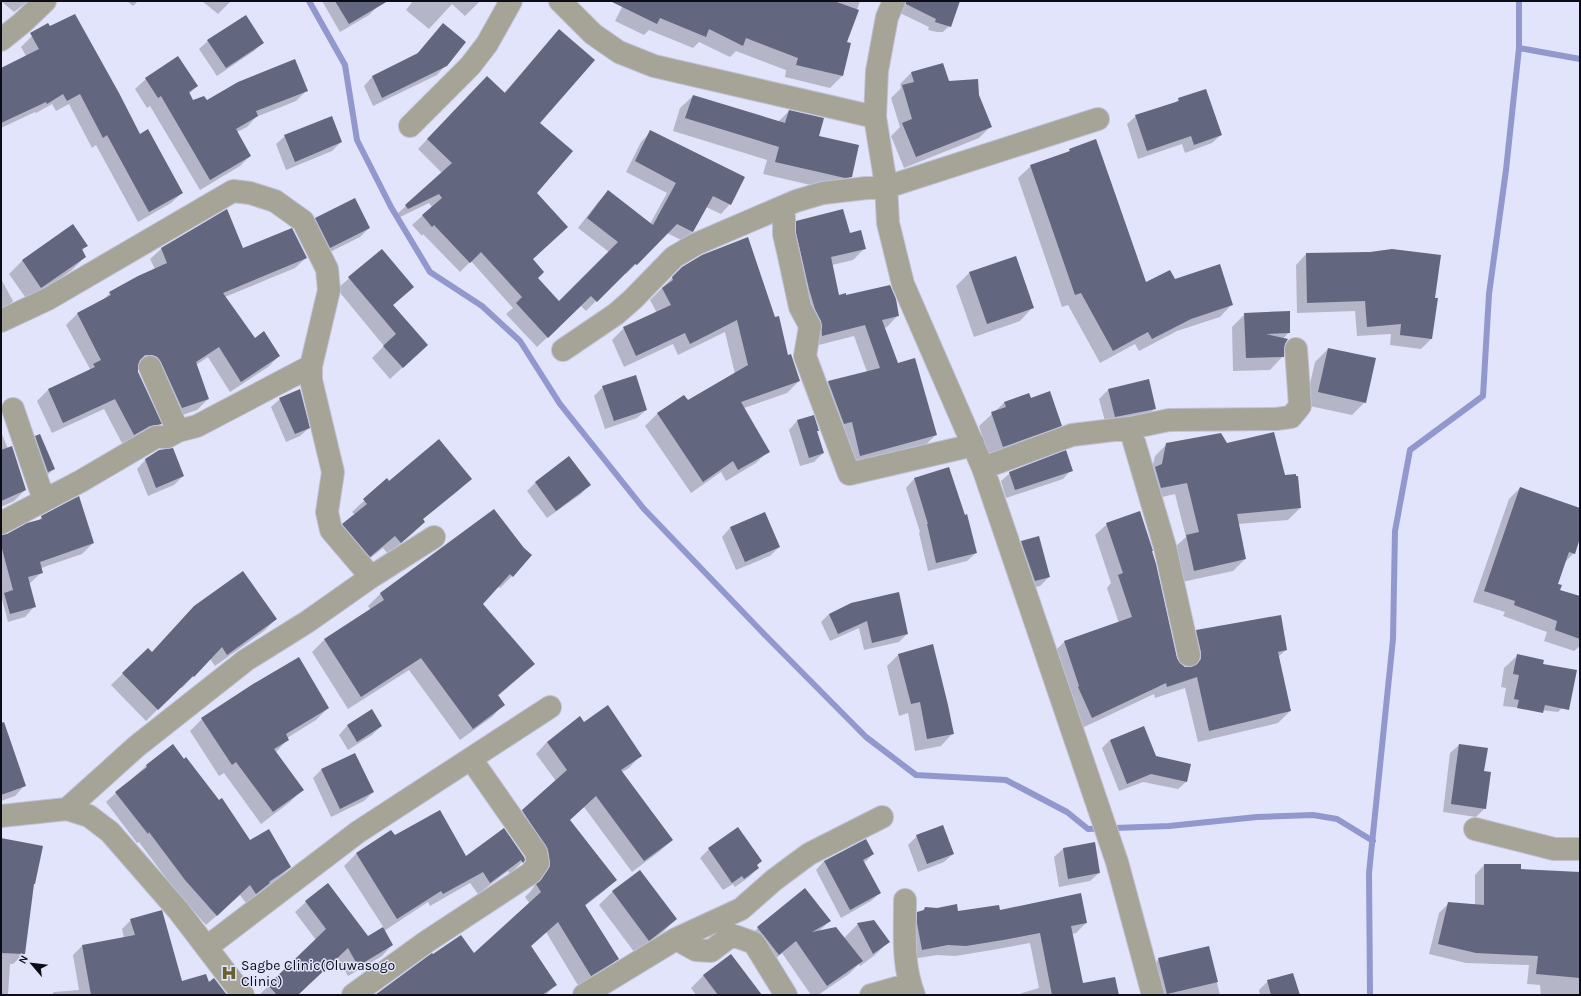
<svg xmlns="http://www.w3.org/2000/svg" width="1581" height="996" viewBox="0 0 1581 996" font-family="Karla,sans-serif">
<rect width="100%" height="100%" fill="#e1e4fb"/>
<path fill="#0003" d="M1,1H28L14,12Z
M127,1H138L133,6Z
M202,1H231L218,14Z
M322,1H375L378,6L369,15L340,32Z
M413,1H480L465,16L452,4L429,29L406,10Z
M625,1H860L846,43L850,44L842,76L830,88L785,77L786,70L736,51L730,57L699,42L693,48L649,30L644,35L615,21Z
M906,1H959L951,24L943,32H937L928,30L929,27L900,13Z
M443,24L446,65L437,75L373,106L364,86L372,77L415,56Z
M32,36L139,135L182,193L171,203L138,222L96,145L92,148L69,104L56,111L52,104L36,113L35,112L1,128V69L26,56L21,47Z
M550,40L539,123L532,260L536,278L559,302L609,252L578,228L598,202L608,192L650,224L667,193L626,172L641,142L651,132L730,204L721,214L706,207L693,231L683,241L667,233L626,274L624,273L586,311L581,306L537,347L506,314L513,308L471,261L460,272L423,234L422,236L412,225L432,207L429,203L398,218L396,215L442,173L418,149L477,87L504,93Z
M208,41L263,43L254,51L217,76L199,49Z
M911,73L948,82L978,95L990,127L979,138L904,168L891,136L900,127L891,98L901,88L900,84Z
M146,79L197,86L189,94L193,102H207L306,91L296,101L256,117L247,127L237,132L250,156L240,166L200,190L150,106L147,108L135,89Z
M693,96L778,122L789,111L818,136L851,177L838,189L832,190L763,174L767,160L673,131L680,108Z
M1179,99L1221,135L1212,143L1185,153L1182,144L1138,159L1127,124L1136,116L1175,103Z
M285,136L341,142L332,151L286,170L276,144Z
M1070,150L1146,284L1174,280L1232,304L1220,317L1177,331L1139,351L1135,344L1100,363L1068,305L1062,307L1018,178L1031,166L1067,153Z
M227,210L243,250L306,258L295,268L225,297L254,339L279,356L268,367L230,392L208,357L196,365L208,399L197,410L171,419L140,365L136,366L138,372L160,424L150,435L123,445L104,409L52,433L37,401L48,390L87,372L90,369L66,325L77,314L102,301L110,293L155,269L150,259L161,249Z
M316,218L369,228L360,237L322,256L307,227Z
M797,222L849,234L865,248L853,260L832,265L838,296L846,297L898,315L887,327L884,328L897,364L936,435L924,446L849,467L817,394L828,382L867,372L854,336L811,347L785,233Z
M73,226L87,246L82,250L85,257L72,270L28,301L9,274L22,261Z
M381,250L413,287L392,306L415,356L390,379L372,358L384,346L337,289Z
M1306,254L1433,299L1432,338L1421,349L1390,345L1391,334L1357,336L1355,311L1297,313L1296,265Z
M682,268L788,356L799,381L787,393L744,408L768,451L756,463L726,481L721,472L691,493L645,426L657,414L684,396L687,401L735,374L725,332L678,355L673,344L624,367L612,340L624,328L657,313L650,300Z
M969,273L1033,307L1020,321L974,337L956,286Z
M1,279L13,301L1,312Z
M1245,314L1289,332L1283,339V356L1270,370L1233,371L1232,327Z
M1328,349L1365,402L1352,415L1305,405L1315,362Z
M1148,380L1155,408L1146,417L1106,425L1099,399L1108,390Z
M603,387L646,410L637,418L605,429L594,396Z
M280,399L309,428L300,436L286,442L271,407Z
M1030,400L1060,425L1047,438L990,460L979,426L1005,402Z
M797,421L818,430L816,432L823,453L814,462L800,466L789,430Z
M1,432L25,490L14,501L1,507Z
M36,437L54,469L45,477L27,446Z
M1167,444L1227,445L1284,476L1300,508L1288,520L1238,524L1245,559L1233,571L1182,582L1175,547L1186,537L1175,494L1149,500L1151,472L1155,456Z
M147,458L183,476L174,485L148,496L137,469Z
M948,468L976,553L967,561L928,571L919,533L920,532L906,488L914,479Z
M1071,470L1063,479L1006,498L1001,481L1010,473Z
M387,479L389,482L470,479L458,491L422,520L424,522L412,534L388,554L383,548L358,568L331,537L355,515L352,512Z
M536,482L589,485L581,494L547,518L527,491Z
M1520,488L1580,509V535L1574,553L1564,563L1557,585L1559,591L1580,598V646L1574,651L1544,641L1547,632L1503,616L1505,612L1473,602L1509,499Z
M494,510L512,576L500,588L497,586L481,604L521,676L498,696L504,704L492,717L460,740L409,670L348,709L312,652L324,640L371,610L368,606L380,594Z
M764,513L779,547L770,556L736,570L722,537L730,528Z
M42,517L93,543L82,554L41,568L42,572L29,584L35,606L25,617L8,622L1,595V536L7,535L37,522Z
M1107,524L1179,664L1185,668H1190L1185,643L1197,631L1286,650L1278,657L1290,711L1278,723L1198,742L1185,688L1155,698L1154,694L1080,729L1053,653L1065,641L1119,623L1107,588L1111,583L1095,535Z
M1022,542L1049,577L1040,586L1026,589L1013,551Z
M852,604L907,634L899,642L864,650L859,628L830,641L821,622L829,614Z
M194,607L276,619L264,631L215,666L210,659L182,688L180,687L146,721L111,685L148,649L152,653Z
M899,654L952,734L941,746L915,751L908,713L899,716L887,666Z
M1518,655L1542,665L1571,699L1558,712L1503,706L1506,688L1501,687L1504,668Z
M328,708L316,720L287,738L288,739L276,752L302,790L290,802L261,824L224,773L219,776L190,731L202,719Z
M371,711L381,726L372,735L348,750L339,735L347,726Z
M1,722H2L24,786L15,796L1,801Z
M584,723L640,756L629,768L622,772L672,840L660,851L632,872L584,807L569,820L616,880L604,891L585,906L617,959L606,971L579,987L546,932L531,946L556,984L546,995H377L473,955L530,904L525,897L531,891L539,878L511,822L556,781L536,754L547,742Z
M1143,727L1155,757L1186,782L1178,789L1143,782L1119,791L1102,748L1110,740Z
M172,745L250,841L290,867L280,877L246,903L240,895L206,925L175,890L139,842L137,843L106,802L146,766Z
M1459,745L1483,771L1485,808L1476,817L1443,812L1450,753Z
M322,769L373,792L364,801L331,817L313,778Z
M738,828L758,868L749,877L735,887L733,884L723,890L700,858L709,849Z
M391,831L394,837L466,858L524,860L510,874L508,871L478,894L470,883L430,906L428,902L384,931L392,945L382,956L348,976L337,957L297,995H259L316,940L295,912L306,902L368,937L384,928L344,866L356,854Z
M917,836L953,854L944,862L918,872L908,845Z
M1,839L34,884L33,885L24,954L13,964H10L8,995H1Z
M1063,849L1099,873L1090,881L1059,887L1054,857Z
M873,854L864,863L880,893L871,901L841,918L816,870L824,861Z
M1484,865L1520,870L1580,873V995H1541L1540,985L1527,984L1529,965L1466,963L1429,954L1439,913L1449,903L1475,905V875Z
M640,871L676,919L663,932L635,953L599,905L612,892Z
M925,908L957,912L999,911L1086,923L1076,933L1072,934L1082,984L1118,995H1019L1022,993L1039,988L1030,943L992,950L955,956L937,955L912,959L907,923L918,912H921Z
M131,920L181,983H208L226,995H51L54,992L79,990L73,955L82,946L124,938L122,929Z
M830,921L819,931L844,938L858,924L888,942L875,955L860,966L859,964L849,974L818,995H811L782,953L766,967L745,941L758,928Z
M1208,947L1220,995H1154L1148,970L1159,959Z
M704,975L761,995H696L691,988Z
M1268,981L1299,995H1260L1259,990Z"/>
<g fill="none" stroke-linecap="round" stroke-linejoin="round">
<path stroke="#9298ce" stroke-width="6" d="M309,1L345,65L357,140L391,207L430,272L482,306L520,341L560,404L644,509L765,635L866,737L916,775L1006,780L1067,812L1088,829L1169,826L1257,817L1313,815L1337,819L1373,841
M1519,48L1580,59
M1370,995L1369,873L1393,639L1395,531L1410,450L1483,396L1489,294L1506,170L1519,48V1"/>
</g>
<path fill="#62667e" d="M335,1H388L349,24Z
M610,1H834L859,10L847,42L851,43L843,76L796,65L798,58L746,38L743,46L709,29L706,37L660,18L657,24Z
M906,1H960L951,27L935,22L936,19L906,4Z
M75,14L119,93L140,134L148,129L183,193L149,212L107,135L103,138L80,94L67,101L63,94L47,104L46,102L1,123V68L39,49L30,33L48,23L50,26Z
M246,15L264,43L226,68L207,40Z
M443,23L466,42L447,66L382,98L372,76L418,53Z
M559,29L595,60L540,123L573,151L537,193L568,227L533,259L544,272L538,278L559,301L618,242L587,218L608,190L653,225L676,183L635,161L650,130L745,177L731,205L713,196L693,232L677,224L637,265L635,264L597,302L591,296L548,338L516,303L522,297L481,252L470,263L434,225L432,227L422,215L442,198L439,194L408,209L405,205L452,163L427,139L487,76L505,93Z
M178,56L198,86L189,92L193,100L204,96L207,100L238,82L295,59L308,91L256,111L258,116L236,129L251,156L210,180L161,96L158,98L145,78Z
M943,63L949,81L978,79L979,95L992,127L916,157L902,123L912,119L902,85L914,82L911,72Z
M1206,89L1222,135L1194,145L1191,136L1147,151L1135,115L1179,101L1178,98Z
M693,95L785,123L789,110L824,118L819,136L859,145L852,177L845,178L775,162L779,147L685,118Z
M332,116L342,142L295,162L284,135Z
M1096,139L1146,282L1170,270L1175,279L1220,264L1233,305L1191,319L1152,339L1148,332L1113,351L1081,293L1075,295L1030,165L1070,151L1069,149Z
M355,198L370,228L330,248L315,218Z
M227,209L243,248L292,228L307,258L223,293L255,338L264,331L280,356L241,382L219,347L196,362L209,399L182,408L161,362L157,357L152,355H145L140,360L138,366V372L162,424L150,426L134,435L115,399L63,423L48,389L95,367L93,364L101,360L77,313L111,295L109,292L138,276L167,263L161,248Z
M843,209L850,233L861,230L866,249L831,257L839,295L846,293V295L890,285L896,299L899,316L882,320L898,363L915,358L937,435L860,456L852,422L844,424L828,381L880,368L865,325L822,336L821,321L815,309L809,289L796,233V221Z
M73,224L88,246L82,249L86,257L41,288L22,260Z
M748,237L775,317L779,316L788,355L791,354L800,381L741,402L770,452L738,470L733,461L703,482L657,413L684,395L688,400L748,365L737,320L690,344L685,333L636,356L623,327L671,305L662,288L673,280L672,277L682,267L702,255Z
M382,249L414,287L393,305L428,345L403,368L383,346L396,334L348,277Z
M1392,249L1441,255L1435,298H1438L1432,339L1400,335L1401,324L1367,327L1365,301L1307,303L1306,253L1370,252Z
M1016,256L1034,308L987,324L969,272Z
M1290,311V333L1266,334L1288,339L1285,344L1284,357L1246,358L1244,313Z
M1328,348L1376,358L1366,403L1318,392Z
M636,375L647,410L614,421L602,386Z
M1149,379L1156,409L1115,417L1108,389Z
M300,389L310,428L295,434L279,398Z
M1050,391L1062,426L1003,447L991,412L1006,407L1004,402L1029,393L1031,398Z
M814,415L819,431H817L824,453L809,458L797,420Z
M1274,432L1285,475L1296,474V476H1298L1301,508L1237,514L1246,559L1194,571L1186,535L1199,532L1187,483L1161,488L1155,467L1162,464L1166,443L1221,433L1227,443Z
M40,434L55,469L48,472L35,436Z
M439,439L472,479L423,519L425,522L401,543L395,536L370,557L342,524L367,504L363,499L387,478L389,481Z
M12,446L26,490L1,501V450Z
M173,448L184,476L156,488L145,459L159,450Z
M1066,450L1073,471L1015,490L1009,472Z
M569,456L591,485L556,511L535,482Z
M949,467L965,515L967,514L977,553L936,563L927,524H928L914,478Z
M1520,487L1580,508V538L1575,554L1569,552L1558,584L1562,585L1560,590L1580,596V639L1555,630L1557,621L1514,605L1515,601L1484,591Z
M79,496L94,543L40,562L43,573L28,577L36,607L10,614L4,593L13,590L1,545V535L7,534L27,523L42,519L41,516Z
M494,509L524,548L532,555L513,577L510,574L483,604L535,664L498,695L505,705L473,729L421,658L361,697L324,639L384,600L380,593Z
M1140,511L1153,551H1152L1156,564L1177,658L1180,663L1185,667H1191L1197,664L1201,659V652L1196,630L1281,615L1287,650L1278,652L1291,711L1209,731L1197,677L1167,687L1166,683L1092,718L1078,687L1079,686L1064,641L1132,617L1118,575L1123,573L1106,523Z
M765,512L780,547L745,562L730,527Z
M1039,536L1050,577L1035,581L1021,541Z
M243,571L277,619L227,655L222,647L194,677L193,676L158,710L122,673L148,648L152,652L194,606Z
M899,592L908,634L872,643L867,621L838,634L829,614L851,603Z
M933,644L948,705L954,734L927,739L920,702L911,704L898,654Z
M1517,654L1544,660L1543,664L1577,670L1569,710L1545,705L1543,713L1517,708L1519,700L1514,699L1519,675L1513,674Z
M299,657L329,708L286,734L289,740L274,749L304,790L273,812L236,762L232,765L201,718L253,684Z
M608,705L642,756L621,770L673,840L644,861L596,796L570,820L617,880L585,905L619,959L591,976L558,922L531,946L557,985L542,995H375L432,953L433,954L461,935L474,953L541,892L536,884L541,880L550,866L548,850L522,810L567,770L547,742L580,716L584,722Z
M372,709L382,726L357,742L347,725Z
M4,722L26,786L1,795V723Z
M1144,726L1156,756L1191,764L1187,782L1151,774L1127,784L1110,740Z
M173,744L184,759L186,757L219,800L222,798L250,840L269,829L291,867L269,882L270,883L256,894L250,885L217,916L185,880L149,832L148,834L115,792L147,767L146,765Z
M1459,744L1488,748L1484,771L1491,772L1486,809L1451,804Z
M355,753L374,792L340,809L321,769Z
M440,810L466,856L504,828L524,857L525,860L523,863L521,860L490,883L483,872L443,894L441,891L397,919L356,853L391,830L395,835Z
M943,825L954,854L927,864L916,835Z
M738,827L762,861L757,865L759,868L744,879L742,876L732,883L708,848Z
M1,838L43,846L35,884H34L25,954L1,953Z
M866,839L874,854L863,860L881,893L850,910L824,861Z
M1095,842L1100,873L1068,879L1063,848Z
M1484,864H1521V869L1580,872V978L1536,974L1538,956L1476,953L1438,944L1448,902L1484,905Z
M640,870L677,919L649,941L612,891Z
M328,883L368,936L383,927L393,945L358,966L348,948L298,995H277L268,985L326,929L305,901Z
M805,888L831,921L812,932L836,927L863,961L827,986L796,941L779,955L757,927Z
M1081,893L1087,923L1071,926L1083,983L1115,977L1119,995H1052L1040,933L1003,940L966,946L948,945L922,950L917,923V912L924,910L925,907L937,908L957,904L958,911L999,905L1000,910Z
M162,910L182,981L206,974L209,982L214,978L227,995H91L82,945L135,935L130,919Z
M874,920L890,942L873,954L857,923Z
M1209,946L1218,982L1167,994L1158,958Z
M731,954L762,995H718L703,975Z
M1293,973L1300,995H1271L1267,980Z"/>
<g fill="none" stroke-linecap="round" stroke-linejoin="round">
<defs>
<path id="minor" d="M560,1L593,34L619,52L654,66L875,117
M894,1L887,17L877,71L875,117L886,185L888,223L903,284L983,468L1117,862L1153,995
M1,40L22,23L45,1
M410,126L470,66L487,44L511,1
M784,207V234L789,256L800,307L810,326L805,356L849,474L965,447L973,443
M1,321L48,299L233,191L250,193L275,201L303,221L327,269L329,290L311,366V380L333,472L327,512L331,530L371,577
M563,350L616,314L633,299L674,257L696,244L796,201L823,193L893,185L1098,119
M13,409L44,500
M1130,428L1165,547L1189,655
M178,431L197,426L311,366
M983,468L1072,435L1130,428L1169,420L1276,419L1291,417L1300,406L1296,349
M1,523L81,481L156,437H167L178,431L150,367
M67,809L137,746L246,660L307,622L371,577L434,537
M1,816L67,809L89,816L110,832L178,910L243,995
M1475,829L1554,849H1580
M905,900C905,932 902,965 914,995
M676,939L741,909L774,880L809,854L882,817
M207,947L358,832L550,707
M353,995L426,942L531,873L538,863L536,852L471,759
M584,995L676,939L696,950L711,951L732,935L754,943L786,995
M871,995L910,984"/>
</defs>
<use href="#minor" stroke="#bfc1d6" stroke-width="24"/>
<use href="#minor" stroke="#a6a397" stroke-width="22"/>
</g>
<defs>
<symbol id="hospital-bare" viewBox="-9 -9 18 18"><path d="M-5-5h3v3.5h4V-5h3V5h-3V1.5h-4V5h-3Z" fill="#6a602d" stroke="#e1e4fb" stroke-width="2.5" paint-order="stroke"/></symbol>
</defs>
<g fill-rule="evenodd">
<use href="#hospital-bare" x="218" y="962" width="22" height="22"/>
</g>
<g text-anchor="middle" stroke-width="3" stroke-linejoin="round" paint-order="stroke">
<g font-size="14" fill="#0b0c15" stroke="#e1e4fb" text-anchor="start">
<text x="241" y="970">Sagbe Clinic(Oluwasogo<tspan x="241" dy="16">Clinic)</tspan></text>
</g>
</g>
<rect width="1581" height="996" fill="none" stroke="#0b0c15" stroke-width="4"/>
<g transform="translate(32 964) rotate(298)" stroke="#e1e4fb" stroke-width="3" paint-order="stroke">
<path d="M0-3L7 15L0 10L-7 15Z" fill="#0b0c15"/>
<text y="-6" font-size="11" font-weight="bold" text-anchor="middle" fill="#0b0c15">N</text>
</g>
</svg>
